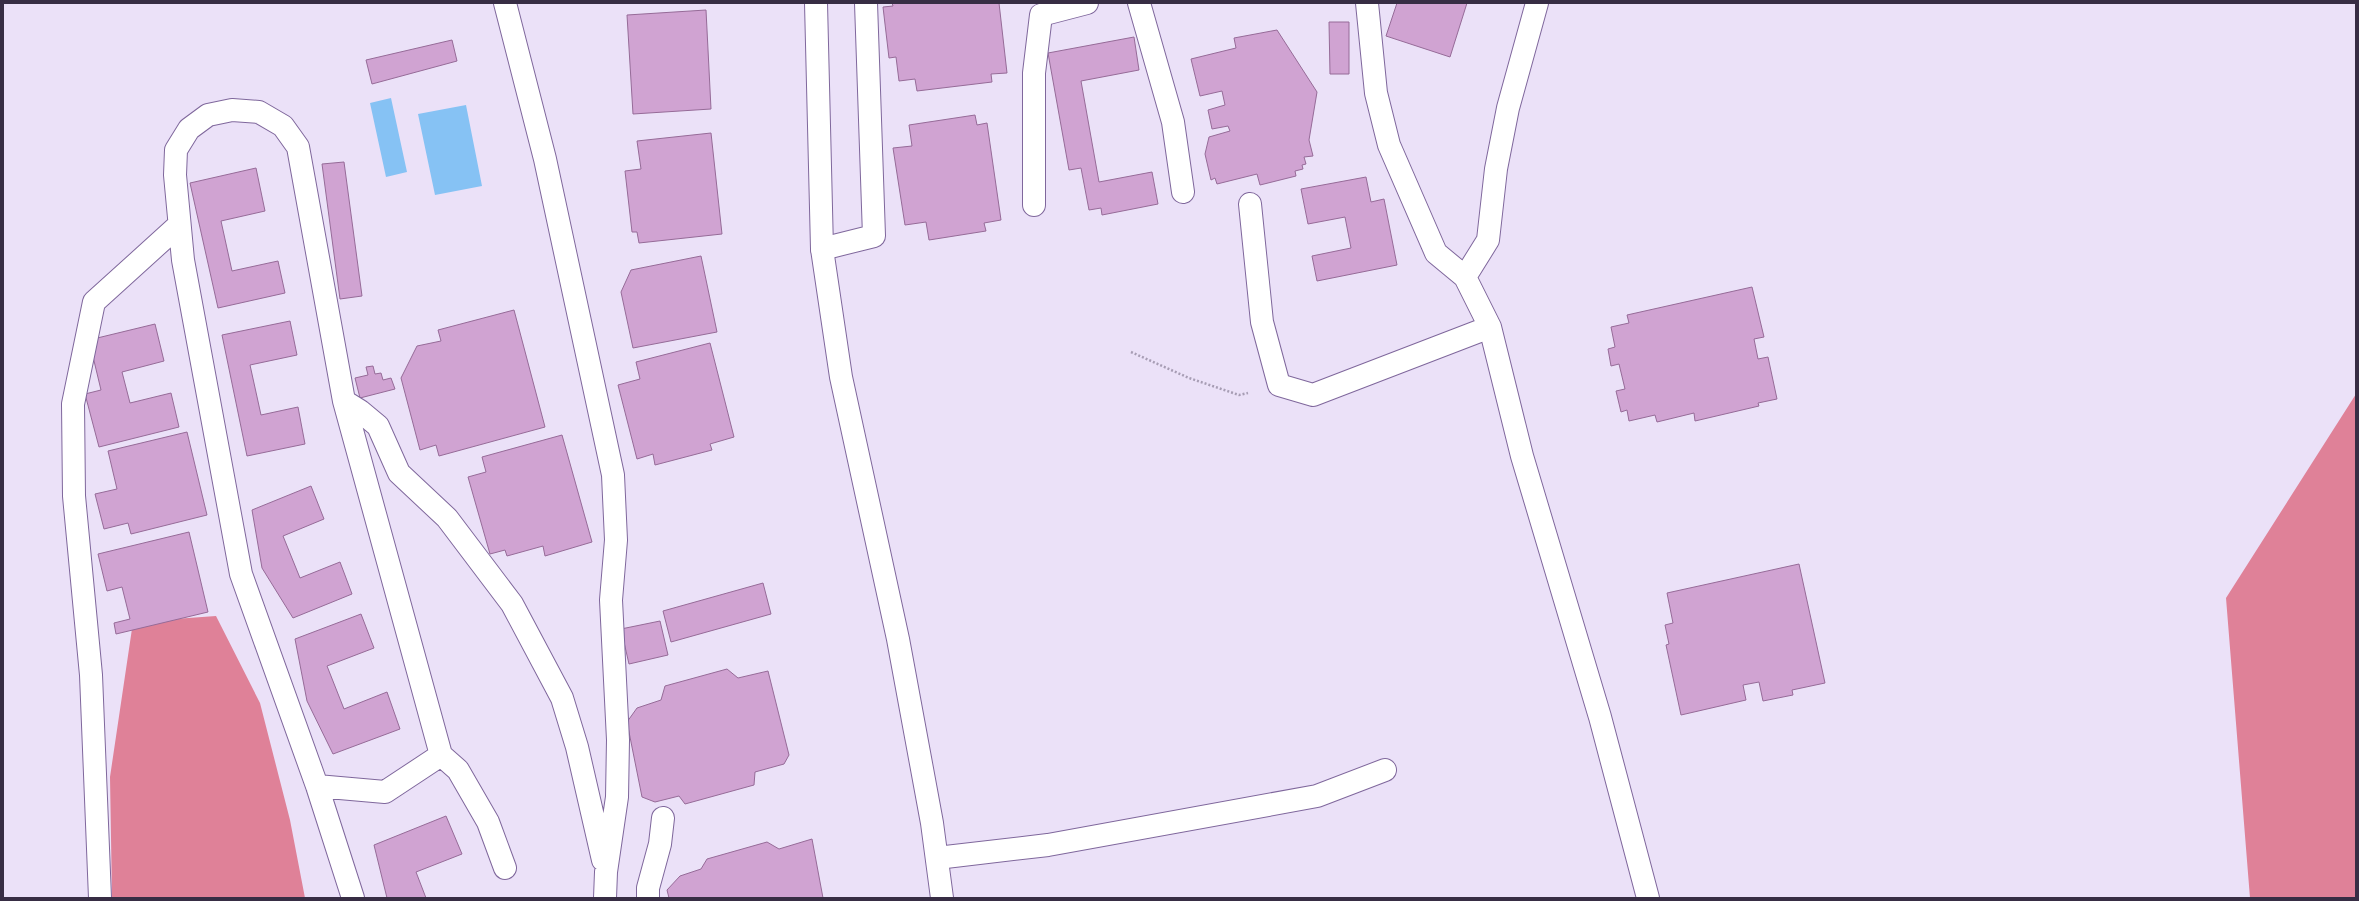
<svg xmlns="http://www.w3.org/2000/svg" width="2359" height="901" viewBox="0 0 2359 901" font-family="'DejaVu Sans',sans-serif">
<rect width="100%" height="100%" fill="#ebe1f8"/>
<path fill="#df8198" d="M2356,394V898H2250L2226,598Z
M216,616L260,703L290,820L305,898H112L110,777L133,622Z"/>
<path fill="#86c2f4" d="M391,98L407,172L386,177L370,103Z
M466,105L482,186L435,195L418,114Z"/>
<path fill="#d0a3d2" stroke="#966b98" d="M892,3H999L1007,73L991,74L992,82L917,91L915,79L899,81L896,57L889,58L883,7L893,6Z
M1397,3H1467L1450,57L1386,36Z
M706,10L711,109L633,114L627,15Z
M1329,22H1349V74H1330Z
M1277,30L1317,92L1309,140L1313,156L1304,157L1306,164L1302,165L1303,169L1295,171L1296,176L1260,185L1257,174L1217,184L1215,178L1211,180L1205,154L1209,137L1230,131L1228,126L1212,129L1208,110L1225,105L1222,91L1200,96L1191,59L1236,48L1234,38Z
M1134,37L1139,70L1081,81L1099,182L1152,172L1158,204L1102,215L1101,208L1089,210L1081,168L1069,170L1048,53Z
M452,40L457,61L372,84L366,60Z
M975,115L977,125L987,123L1001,220L984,223L986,231L929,240L926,222L905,225L893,148L912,146L909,125Z
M711,133L722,234L639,243L637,232H632L625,171L641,169L637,141Z
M344,162L362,296L340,299L322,164Z
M256,168L265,211L221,221L232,271L278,261L285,293L218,308L190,183Z
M1366,177L1371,202L1384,199L1397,265L1317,281L1312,256L1351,248L1345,217L1308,224L1301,189Z
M701,256L717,332L633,348L621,292L631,270Z
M1752,287L1764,337L1754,339L1758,359L1768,357L1777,399L1758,403L1759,406L1695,421L1694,413L1657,422L1655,415L1629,421L1627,410L1621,412L1616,391L1625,389L1619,364L1611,366L1608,349L1615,347L1611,327L1629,323L1627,315Z
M514,310L545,427L439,456L436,445L420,450L401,378L417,346L441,341L438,330Z
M290,321L297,355L250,365L261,415L298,407L305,444L247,456L222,335Z
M155,324L164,361L122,372L130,403L171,393L179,427L99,447L85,394L101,390L89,340Z
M710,343L734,437L710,444L712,450L655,465L653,454L637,459L618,385L640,379L636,362Z
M373,366L375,374L381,373L383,380L391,378L395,389L360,398L355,378L368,375L366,367Z
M187,432L207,515L131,534L128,523L104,529L95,494L117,489L108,451Z
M562,435L592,542L545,556L543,546L507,556L505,550L490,554L468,477L486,472L482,457Z
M311,486L324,519L283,536L300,578L340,562L352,594L293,618L262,568L252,510Z
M189,532L208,612L116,634L114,623L130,619L122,587L107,591L98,554Z
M1799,564L1825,683L1792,690L1793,695L1763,701L1759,682L1743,685L1746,700L1681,715L1666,645L1669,644L1665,625L1673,623L1667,593Z
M763,583L771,614L671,642L663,611Z
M361,614L374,648L327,666L344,709L387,692L400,729L333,754L307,701L295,639Z
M660,621L668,655L629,664L621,629Z
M727,669L738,678L768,671L789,755L784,764L755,772L754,785L685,804L679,796L655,802L642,797L627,722L637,708L661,700L665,686Z
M446,816L462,854L416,872L426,898H387L374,845Z
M812,839L823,898H669L667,890L680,876L701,869L707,859L767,842L779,849Z"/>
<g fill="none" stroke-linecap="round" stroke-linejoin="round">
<defs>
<path id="street" d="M505,3L545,159L613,475L616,540L611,600L618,740L617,797L606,872L605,898
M1139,3L1173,122L1183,192
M1367,3L1376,93L1389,145L1436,253L1465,277L1488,240L1496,169L1508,108L1537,3
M1250,204L1262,322L1279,385L1313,395L1490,327
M1034,205V73L1041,15L1087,3
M822,249L874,236L866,3
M1465,277L1490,327L1522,456L1600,717L1648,898
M344,401L360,411L378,426L399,473L447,518L512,604L562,698L577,747L603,860
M317,786L385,792L441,755
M937,858L1048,845L1317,796L1385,770
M100,898L91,675L74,496L73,404L94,302L179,225
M353,898L317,786L241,574L183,260L175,175L176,150L189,129L208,115L232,110L259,112L283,126L298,147L344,401L441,755L458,770L488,822L505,868
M648,898V888L660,844L663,818"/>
<path id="secondary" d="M816,3L822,249L841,377L898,639L932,823L942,898"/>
</defs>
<use href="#street" stroke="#7f679c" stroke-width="24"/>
<use href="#secondary" stroke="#7f679c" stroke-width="24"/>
<path stroke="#a79db4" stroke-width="2.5" stroke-dasharray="2 2" stroke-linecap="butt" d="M1131,352L1189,378L1239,395L1248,393"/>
<use href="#street" stroke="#fff" stroke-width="22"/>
<use href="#secondary" stroke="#fff" stroke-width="22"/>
</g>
<rect width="2359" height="901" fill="none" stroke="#372d44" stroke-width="8"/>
</svg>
